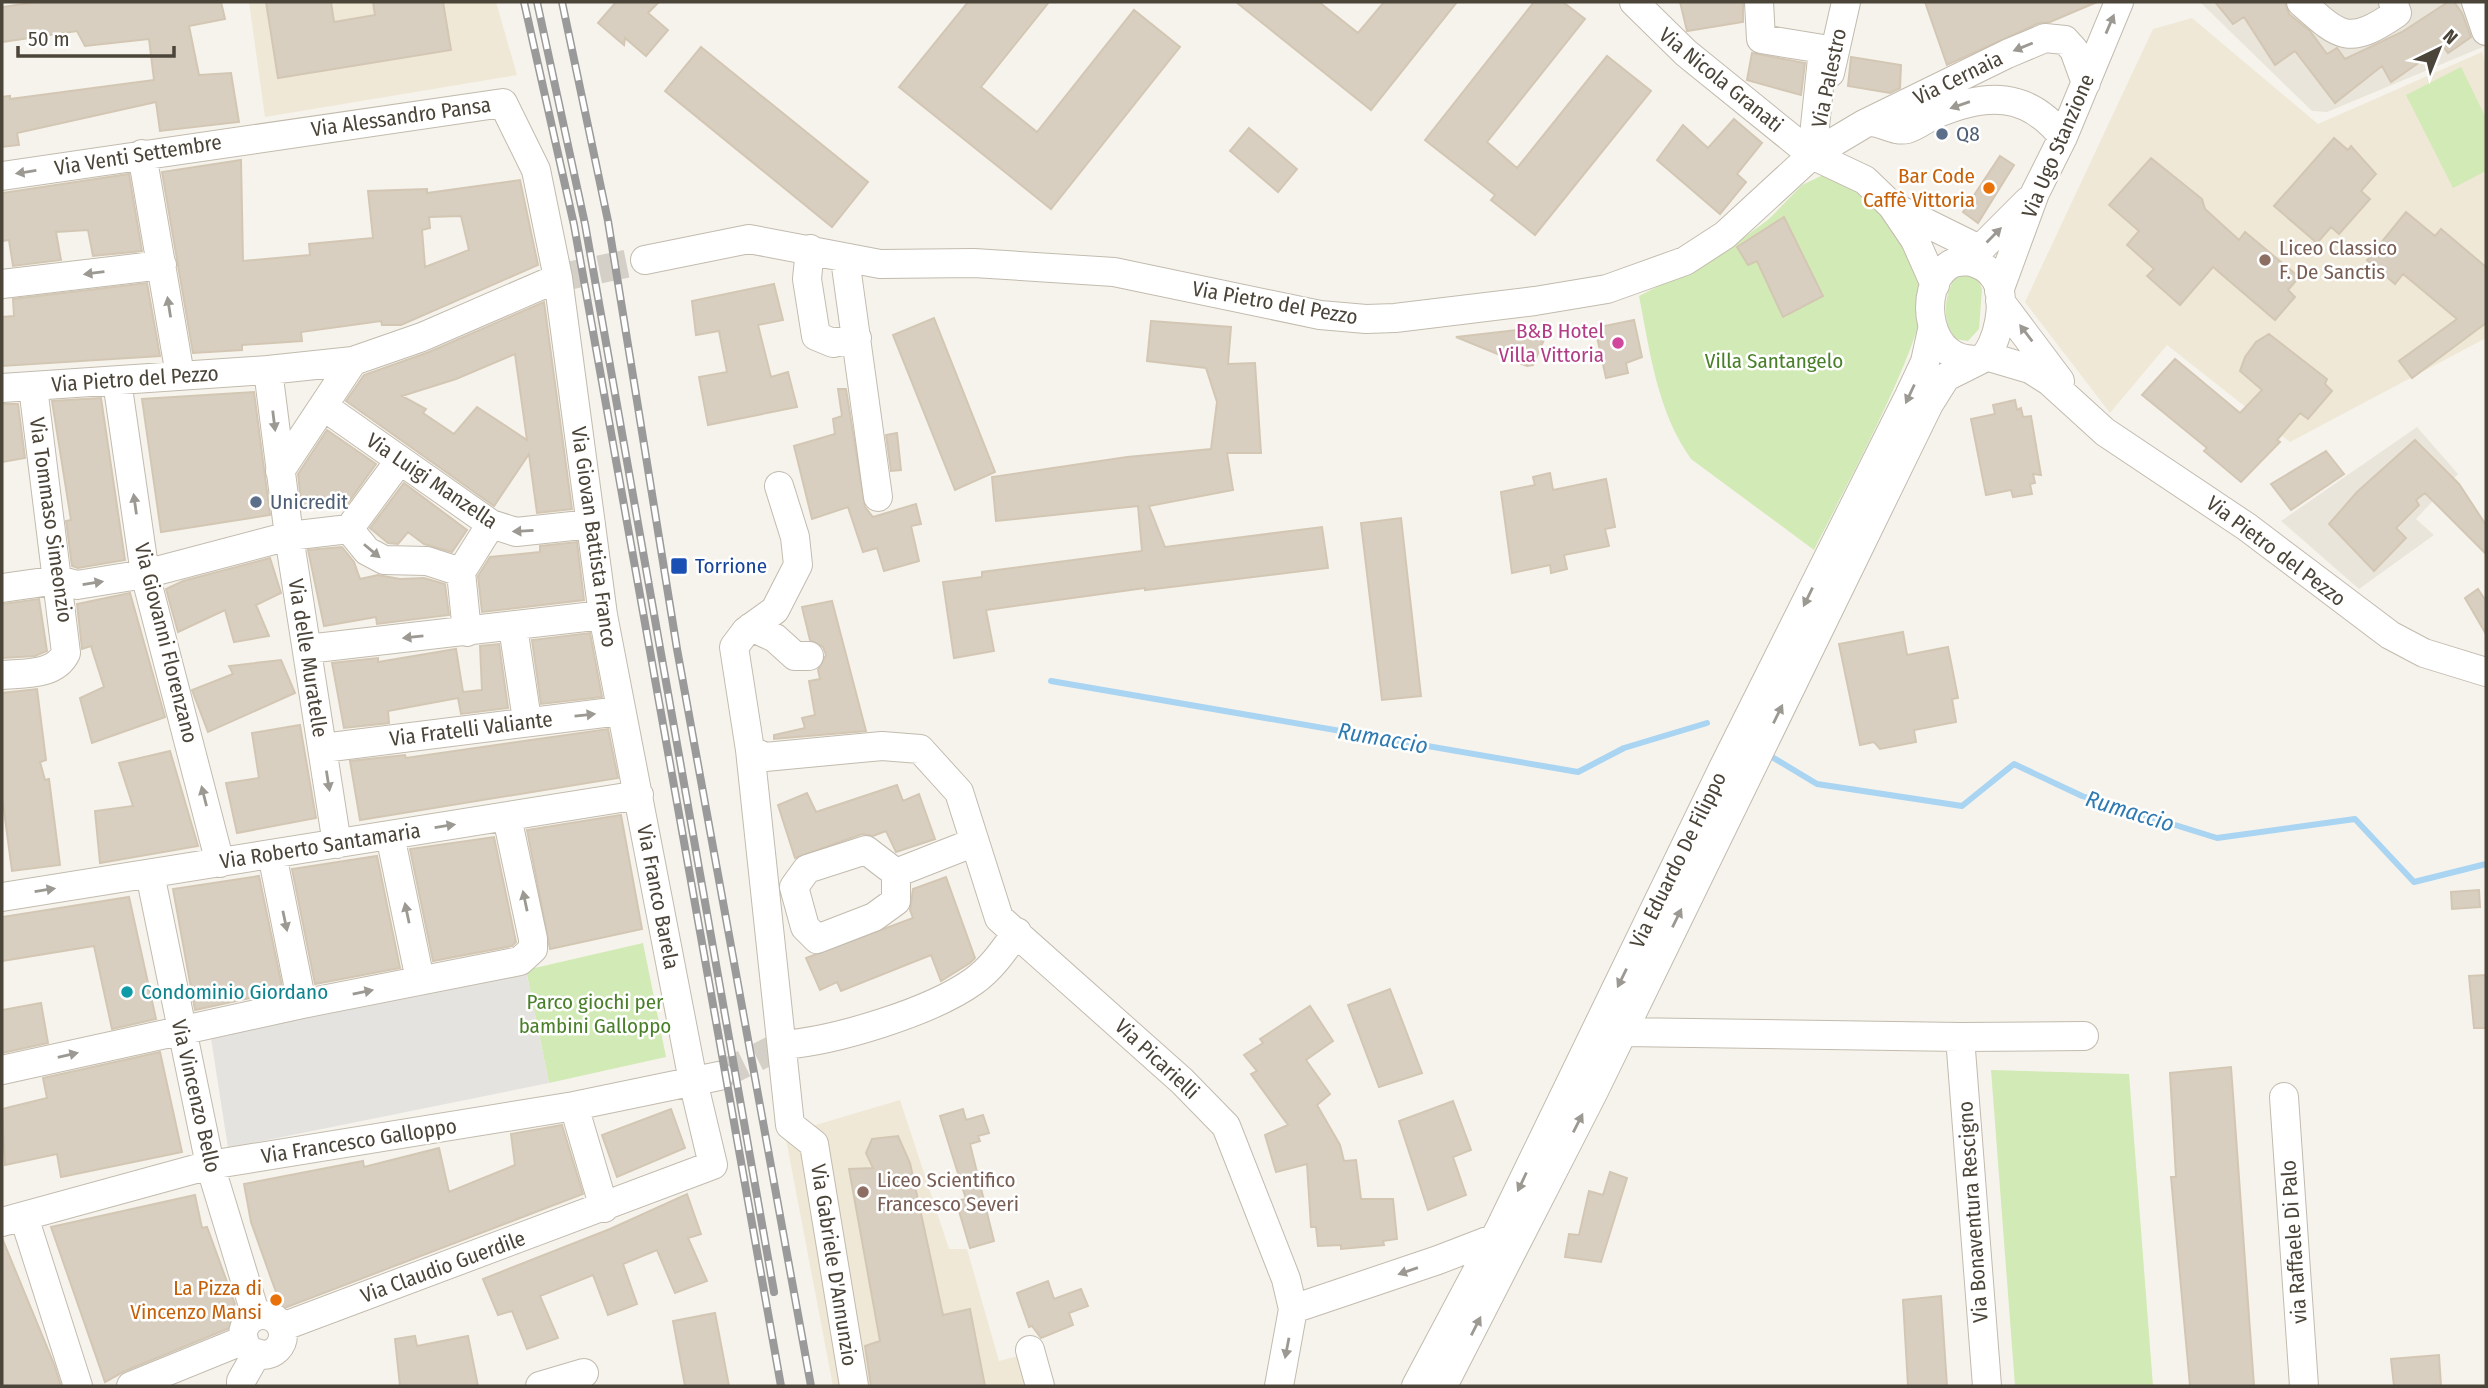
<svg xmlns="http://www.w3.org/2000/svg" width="2488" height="1388" viewBox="0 0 2488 1388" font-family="'Fira Sans Condensed',sans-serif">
<rect width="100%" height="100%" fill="#f6f3ec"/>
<path fill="#eae5da" d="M2200,2H2468L2485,46L2327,112L2312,111Z
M2417,427L2458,474L2416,519L2434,535L2359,589L2281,521Z"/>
<path fill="#efe8d6" d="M249,2H496L517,75L265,117Z
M2192,18L2318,124L2482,52L2486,65V338L2290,442L2167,345L2110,413L2025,302L2153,29Z
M900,1100L949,1249H967L999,1361L1022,1355L1031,1386H833L785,1134Z"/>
<path fill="#d2eab5" d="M2461,67L2486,118V171L2453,188L2406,95Z
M1823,175C1852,180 1883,204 1897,230C1906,246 1921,264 1925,281C1936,324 1837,503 1814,550L1691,459C1657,411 1650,352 1639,296L1723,253L1769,219L1802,185Z
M1957,274H1976L1982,289L1979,329L1968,341L1955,339C1941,319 1944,294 1957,274Z
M643,943L666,1057L549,1083L526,970Z
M1991,1070L2129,1074L2153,1386H2015Z"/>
<path fill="#e5e3e0" d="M526,970L549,1083L228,1148L210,1032Z"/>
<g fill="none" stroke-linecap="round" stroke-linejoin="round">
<path stroke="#a9d4f2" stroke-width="6" d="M1051,681L1578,772L1624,748L1707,723
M1772,757L1817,784L1962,806L2014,764L2082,796L2217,838L2355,819L2414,882L2486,864"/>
</g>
<path fill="#d8cfc1" stroke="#d3c7b4" stroke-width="2" fill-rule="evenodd" d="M36,2H221L225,19L189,26L199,75L231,73L239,122L160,131L156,102L17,133L19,145L2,147V97L10,96V99L154,80L149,39L85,46L77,31L2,42V7Z
M266,2H331L334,22L375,15L373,2H443L451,50L278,78Z
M616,2H659L648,13L668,30L646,56L625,38L624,45L598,23Z
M968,2H1049L981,87L1037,132L1134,10L1180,47L1051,209L899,87Z
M1236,2H1319L1358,33L1384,2H1457L1371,110Z
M1534,2H1563L1585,19L1487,142L1517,168L1607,56L1651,91L1535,235L1491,200L1495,195L1425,140Z
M1680,2H1743V22L1687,31Z
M1925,2H2097L2050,22L2039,23L1947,65Z
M2215,2H2285L2289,14L2310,31L2327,54L2337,48L2345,59L2402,32L2448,2H2454L2462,13L2471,37L2448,53L2443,46L2391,82L2382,66L2335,103L2295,51L2275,65L2244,17L2233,24Z
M701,47L868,182L832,227L665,91Z
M1752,53L1805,63L1801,95L1747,80Z
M1851,57L1901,65L1900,88L1890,93L1848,86Z
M1734,119L1762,143L1737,174L1746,182L1720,214L1657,160L1683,125L1708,148Z
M1249,128L1297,169L1278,192L1230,151Z
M2334,138L2348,150L2351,146L2376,174L2361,191L2370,199L2339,234L2331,227L2317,243L2274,206Z
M2000,156L2014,165L1978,223L1963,212Z
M2151,158L2202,199L2205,209L2239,240L2245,232L2299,277L2288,290L2295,297L2275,320L2213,267L2180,305L2147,276L2154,269L2127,245L2139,231L2109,205Z
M241,160L243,261L310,255L309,244L373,238L368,191L427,189V193L520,180L538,265L401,325H382L381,321L301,332L302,341L242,345V350L193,353L162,172ZM461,216L469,250L425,267L422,230L430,228L429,217Z
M129,174L142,251L93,256L88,230L56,232L61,260L13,266L9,240L2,241V193Z
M2406,212L2435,236L2441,229L2486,267V323L2412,378L2399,361L2457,319L2403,274L2395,284L2367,260Z
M1784,217L1823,296L1783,317L1757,261L1748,265L1737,247Z
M147,283L160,356L2,366V317L14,316L13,299Z
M774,284L783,320L758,325L771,377L788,372L797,407L708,425L699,377L727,372L719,331L696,335L692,301Z
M544,302L572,509L537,513L529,454L494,506L346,401L364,375L429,352ZM515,354L527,440L477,407L454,434L423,413L426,409L402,396L456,379Z
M934,318L995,472L955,490L893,335Z
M1634,320L1642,357L1626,363L1628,373L1606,378L1595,328Z
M1151,321L1231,327L1228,364L1255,363L1261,453H1227L1233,490L1149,506L1165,547L1322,527L1328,568L1145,590V588L986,610L994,651L954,658L943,582L982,577V572L1142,551L1138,506L996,521L992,477L1127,457L1211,449L1217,402L1206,368L1147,361Z
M1525,329L1526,338L1546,335L1533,365L1527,366L1456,337Z
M2269,334L2327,379L2325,384L2332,391L2308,419L2300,413L2277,440L2280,442L2241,482L2204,451L2207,448L2142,395L2175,359L2240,413L2262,390L2240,371L2245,357L2256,342Z
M838,389H846L865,507L873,517L916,504L921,524L911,526L919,561L884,571L877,548L863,552L848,507L812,519L794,446L835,434L833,419L842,416Z
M254,392L270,515L161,532L142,399Z
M101,398L125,560L78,568L72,566L66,521L71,520L52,401Z
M2015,400L2017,410L2021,408L2023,417L2031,416L2041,475L2033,474L2035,483L2030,484L2032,494L2013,497L2011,490L1986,495L1971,419L1995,414L1993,405Z
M2,404H18L25,458L2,462Z
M327,430L376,464L348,503L302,510L298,474Z
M897,433L901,470L891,471L886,435Z
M2415,440L2459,484L2486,525V554L2425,493L2416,500L2419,505L2396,528L2406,538L2374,571L2329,524L2357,492Z
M2326,451L2344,474L2291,510L2271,484Z
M1550,473L1553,490L1606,479L1615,527L1605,529L1609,546L1564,555L1567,569L1551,573L1550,565L1512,573L1501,492L1535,485L1533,477Z
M404,483L467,530L452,552L424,544L408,532L398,544L388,543L370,528Z
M1401,518L1421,696L1382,700L1361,523Z
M577,542L584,600L482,612L478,576L490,557L540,552V546Z
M342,547L354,562L360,579L378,575L400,579L424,578L445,584L449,615L377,624L376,617L324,626L308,550Z
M270,558L281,593L256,605L269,636L234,642L225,610L178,632L166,589L183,581Z
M2478,589L2486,601V634L2465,598Z
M130,593L165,717L92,743L80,698L104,687L91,646L82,649L77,604Z
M39,599L47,651L35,656L2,658V604Z
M832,601L866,731L774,739V735L805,728L802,718L815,715L809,681L820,679L818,670L826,655L823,647L810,640L802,607Z
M1903,632L1907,655L1948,647L1958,698L1952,699L1956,722L1914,730L1916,742L1880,749L1874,742L1860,745L1839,644Z
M590,633L602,697L541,704L532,640Z
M499,644L508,708L461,714L458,698L388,711L389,723L344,728L332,663L378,658V662L456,649L463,692L482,690L480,646Z
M281,660L295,693L208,732L192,690L233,674L229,666Z
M37,689L46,760L40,762L45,780L49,779L60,865L12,871L2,796V693Z
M300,725L316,818L237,833L226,783L259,778L252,733Z
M608,729L618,778L360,820L350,761L405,755L406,758Z
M170,751L198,846L100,863L95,811L133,806L119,763Z
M897,785L903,801L919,794L935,839L896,852L886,831L873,836L862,834L795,858L778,805L807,793L816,812Z
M621,815L642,929L550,949L527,830Z
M494,837L516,942L512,946L433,961L410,849Z
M377,856L400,968L315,984L292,869Z
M259,876L283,991L195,1010L173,889Z
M946,877L975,958L970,963L941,981L931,955L841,991L837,982L820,990L806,958L913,918L910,910L913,889Z
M2479,890L2480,907L2452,909L2451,892Z
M129,897L156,1019L112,1029L94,946L2,961V917Z
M2486,975V1028H2474L2469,976Z
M1390,989L1422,1073L1379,1087L1348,1005Z
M41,1003L48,1043L2,1053V1010Z
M1310,1006L1333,1041L1306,1060L1330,1094L1317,1105L1340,1145L1344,1161L1356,1160L1361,1199H1393L1397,1239L1383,1241L1384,1245L1341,1249V1245L1318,1246L1316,1227H1311L1307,1164L1276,1172L1265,1135L1288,1125L1251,1074L1257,1071L1244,1055L1263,1043L1260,1039Z
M160,1052L182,1152L61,1177L57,1154L5,1165L2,1109L47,1098L43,1078Z
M2231,1067L2254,1386H2190L2171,1177H2176L2170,1073Z
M1453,1101L1471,1150L1453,1157L1466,1195L1428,1210L1399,1121Z
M671,1109L685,1148L617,1177L602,1135Z
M963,1109L966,1120L983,1115L989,1133L978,1136L980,1141L970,1144L994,1241L970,1248L956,1201L966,1199L940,1116Z
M562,1125L583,1194L282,1309L251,1222L244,1184L363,1161L364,1167L439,1148L449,1192L515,1165L511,1134Z
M898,1136L910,1163L943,1315L970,1309L985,1386H871L865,1346L880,1341L849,1169L873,1168L866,1153L872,1139Z
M1610,1172L1627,1178L1601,1262L1565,1257L1569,1234L1579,1235L1589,1191L1603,1195Z
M687,1194L701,1234L688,1238L707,1281L675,1293L657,1250L623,1264L637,1304L624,1309L608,1315L593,1275L540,1296L558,1338L527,1349L512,1311L498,1315L483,1279L610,1229Z
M195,1195L202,1228L207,1227L235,1304L231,1308L237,1325L125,1371L105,1382L51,1227Z
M2,1238L54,1364L61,1386H2Z
M1048,1281L1054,1299L1081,1289L1088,1306L1069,1313L1073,1325L1041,1338L1032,1326L1029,1327L1017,1293Z
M1941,1296L1947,1386H1908L1903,1300Z
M715,1313L729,1386H685L673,1321Z
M415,1336L417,1346L468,1336L478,1386H400L395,1339Z
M2439,1355L2441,1386H2394L2391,1359Z"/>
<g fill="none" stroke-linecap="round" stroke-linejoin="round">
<path stroke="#d4d0c8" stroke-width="28" stroke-dasharray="28 14" stroke-linecap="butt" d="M558,278L645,260
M719,1076L782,1045"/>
<defs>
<path id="minor" d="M1634,2L1686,53L1812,155L1865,180L1892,206L1915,240L1935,285
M1759,2L1761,39L1823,49L1812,155
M2301,2C2341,38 2349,46 2397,13L2393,2
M2476,2L2486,31
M1830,73L1846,2
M1870,122C1883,122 1894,132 1907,129C1917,126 1927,118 1936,114C1986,93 2027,91 2063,137
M142,154L180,375
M2,176L503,103L536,170L558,278L603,615L693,1081L713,1165L282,1327
M1898,209L1977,248L1983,246L2028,201
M810,249L807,279L816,336L833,343L857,338
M845,259L878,497
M645,260L749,239L880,264L974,263L1114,272L1320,315L1366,319L1395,318L1535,301L1607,289L1685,261L1725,235L1812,155L1864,124L2007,54L2045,38L2065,40L2074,50L2086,83
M1969,261C1981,265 1989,268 1996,280C2007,300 1998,345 1982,359C1925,368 1917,287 1948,266C1954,261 1962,262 1969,261Z
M2,284L162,265
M1999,291L2035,193L2063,137L2119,2
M2000,301L2060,381
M1986,356L2030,369L2049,381L2105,432L2247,527L2390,635L2424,653L2486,672
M268,370L289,536L337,844
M117,381L145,574L220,863
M2,388L268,370L353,361L422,337L558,278
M323,406L491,524L516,532L591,524
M280,471L353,361
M779,486L795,537L798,565L775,610L746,631L734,647L750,750L765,757L882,746L920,749L959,792L999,918L1182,1081L1226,1126L1286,1279L1293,1309L1279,1386
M349,529L400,460
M461,572L467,632
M2,588L58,580L77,585L145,574L289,536L349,529L367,551L384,560L427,561L461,572L491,524
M513,627L527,720
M751,627L775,638L795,656H809
M307,649L603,615
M2,675C24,673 55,676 66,653L33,387
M323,748L620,711
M750,750L790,1125L814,1144L854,1386
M390,835L420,980
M272,854L302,1004
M896,873L866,850L807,869L794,887L805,927L817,939L874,917L896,901V873L975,842
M150,874L210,1165L256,1316
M2,897L639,795
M1623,1032L1960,1037L2084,1036
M1960,1037L1987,1386
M782,1045C835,1041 931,1012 974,981C992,968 1004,950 1017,932
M2,1070L302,1004L520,961L533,949V939L507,817
M2284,1097L2304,1386
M574,1106L604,1208
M24,1217L78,1386
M2,1222L210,1165L574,1106L719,1076
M1293,1309L1438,1260L1495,1238
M243 1335a20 20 0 1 1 40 0a20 20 0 1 1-40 0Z
M1030,1350L1040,1386
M131,1386L244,1340
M241,1386V1381L257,1353
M540,1386L584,1373
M1416,1386L1500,1228L1725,764L1909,396L1925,362L1932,330
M1443,1386L1594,1091L1929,404L1946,377L1982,359"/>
</defs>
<use href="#minor" stroke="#c2bbae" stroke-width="30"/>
<use href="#minor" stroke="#fff" stroke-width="28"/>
<defs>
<path id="rail" d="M524,2L574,225L781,1386
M537,2L585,224L774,1292
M562,2L608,221L677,649L811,1386"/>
</defs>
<use href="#rail" stroke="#9a9a9a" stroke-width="8"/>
<use href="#rail" stroke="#fff" stroke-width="5" stroke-dasharray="16" stroke-linecap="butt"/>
</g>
<defs><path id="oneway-solid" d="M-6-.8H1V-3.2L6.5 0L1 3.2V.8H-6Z" transform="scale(1.75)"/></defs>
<g fill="#9c9892">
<use href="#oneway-solid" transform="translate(2110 24) rotate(-67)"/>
<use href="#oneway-solid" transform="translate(2023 47) rotate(158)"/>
<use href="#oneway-solid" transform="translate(1960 105) rotate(161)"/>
<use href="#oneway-solid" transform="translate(26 172) rotate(171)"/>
<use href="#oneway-solid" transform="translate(1994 235) rotate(-45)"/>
<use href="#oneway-solid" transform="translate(94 273) rotate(173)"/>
<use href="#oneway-solid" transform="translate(169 307) rotate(-99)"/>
<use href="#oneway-solid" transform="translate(2026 333) rotate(-127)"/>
<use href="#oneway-solid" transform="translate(1910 394) rotate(115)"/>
<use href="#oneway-solid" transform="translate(274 421) rotate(83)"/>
<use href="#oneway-solid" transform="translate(135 504) rotate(-98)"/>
<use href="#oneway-solid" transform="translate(523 531) rotate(177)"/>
<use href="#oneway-solid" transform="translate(372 551) rotate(40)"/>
<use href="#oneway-solid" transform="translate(93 583) rotate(-9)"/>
<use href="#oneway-solid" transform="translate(1808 597) rotate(116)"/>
<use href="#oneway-solid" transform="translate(413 637) rotate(174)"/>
<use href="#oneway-solid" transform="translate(1778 714) rotate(-64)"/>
<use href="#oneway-solid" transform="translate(585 715) rotate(-6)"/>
<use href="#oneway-solid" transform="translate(328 781) rotate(81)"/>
<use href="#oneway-solid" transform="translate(204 796) rotate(-104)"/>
<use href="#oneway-solid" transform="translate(445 826) rotate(-9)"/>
<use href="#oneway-solid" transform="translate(45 890) rotate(-9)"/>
<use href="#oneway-solid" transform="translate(525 901) rotate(-102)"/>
<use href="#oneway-solid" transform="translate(407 913) rotate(-102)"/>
<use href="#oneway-solid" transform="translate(1677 918) rotate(-64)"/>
<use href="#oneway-solid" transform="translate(285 921) rotate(78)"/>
<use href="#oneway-solid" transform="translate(1622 978) rotate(116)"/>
<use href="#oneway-solid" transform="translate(363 992) rotate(-11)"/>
<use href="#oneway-solid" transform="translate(68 1055) rotate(-13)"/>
<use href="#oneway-solid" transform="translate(1578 1123) rotate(-63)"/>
<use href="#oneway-solid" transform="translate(1522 1182) rotate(115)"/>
<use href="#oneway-solid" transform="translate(1408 1271) rotate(161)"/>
<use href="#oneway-solid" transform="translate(1476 1326) rotate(-63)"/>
<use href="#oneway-solid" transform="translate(1287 1348) rotate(101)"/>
</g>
<g fill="#5c6f8a" stroke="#fff" stroke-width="2.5">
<circle cx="1942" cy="134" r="7"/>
<circle cx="256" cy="502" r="7"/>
</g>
<g fill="#e8710a" stroke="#fff" stroke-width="2.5">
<circle cx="1989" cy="188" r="7"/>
<circle cx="276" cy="1300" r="7"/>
</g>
<g fill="#8d6e63" stroke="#fff" stroke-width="2.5">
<circle cx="2265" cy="260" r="7"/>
<circle cx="863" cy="1192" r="7"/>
</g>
<circle fill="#d1479c" stroke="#fff" stroke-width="2.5" cx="1618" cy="343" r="7"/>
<rect fill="#1a4fb4" stroke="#fff" stroke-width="2.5" x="670" y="557" width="18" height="18" rx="3.5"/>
<circle fill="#0f9aa8" stroke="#fff" stroke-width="2.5" cx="127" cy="992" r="7"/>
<g text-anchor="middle" stroke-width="5" stroke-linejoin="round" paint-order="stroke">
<g font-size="21" fill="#4b4439" stroke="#fff">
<text transform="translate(1829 78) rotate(-78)" y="7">Via Palestro</text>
<text transform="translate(1958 78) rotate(-26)" y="7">Via Cernaia</text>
<text transform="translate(1721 80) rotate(39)" y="7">Via Nicola Granati</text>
<text transform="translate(401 117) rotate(-8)" y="7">Via Alessandro Pansa</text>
<text transform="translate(2058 146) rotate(-67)" y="7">Via Ugo Stanzione</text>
<text transform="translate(138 155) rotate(-9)" y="7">Via Venti Settembre</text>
<text transform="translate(1275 303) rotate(10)" y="7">Via Pietro del Pezzo</text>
<text transform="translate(135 379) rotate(-4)" y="7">Via Pietro del Pezzo</text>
<text transform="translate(432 481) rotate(34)" y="7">Via Luigi Manzella</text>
<text transform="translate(51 520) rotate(82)" y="7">Via Tommaso Simeonzio</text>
<text transform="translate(594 537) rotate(82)" y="7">Via Giovan Battista Franco</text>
<text transform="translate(2276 551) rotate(37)" y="7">Via Pietro del Pezzo</text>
<text transform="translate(166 643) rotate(76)" y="7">Via Giovanni Florenzano</text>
<text transform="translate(308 658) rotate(81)" y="7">Via delle Muratelle</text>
<text transform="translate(471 729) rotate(-7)" y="7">Via Fratelli Valiante</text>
<text transform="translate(320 846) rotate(-9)" y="7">Via Roberto Santamaria</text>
<text transform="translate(1678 860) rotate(-64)" y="7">Via Eduardo De Filippo</text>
<text transform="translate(658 897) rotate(79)" y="7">Via Franco Barela</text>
<text transform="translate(1157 1059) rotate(43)" y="7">Via Picarielli</text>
<text transform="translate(196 1096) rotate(77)" y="7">Via Vincenzo Bello</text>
<text transform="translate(359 1141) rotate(-9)" y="7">Via Francesco Galloppo</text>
<text transform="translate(1973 1212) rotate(-94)" y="7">Via Bonaventura Rescigno</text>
<text transform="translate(2294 1242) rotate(-94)" y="7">via Raffaele Di Palo</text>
<text transform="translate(834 1265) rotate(81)" y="7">Via Gabriele D'Annunzio</text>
<text transform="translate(443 1267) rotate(-20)" y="7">Via Claudio Guerdile</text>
</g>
<g font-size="21" fill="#4e5e75" stroke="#fff" text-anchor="start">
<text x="1956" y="141">Q8</text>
<text x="270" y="509">Unicredit</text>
</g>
<g font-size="21" fill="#c56008" stroke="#fff" text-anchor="end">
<text x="1975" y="183">Bar Code<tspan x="1975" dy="24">Caffè Vittoria</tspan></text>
<text x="262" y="1295">La Pizza di<tspan x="262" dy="24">Vincenzo Mansi</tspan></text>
</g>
<g font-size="21" fill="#785e54" stroke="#fff" text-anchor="start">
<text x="2279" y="255">Liceo Classico<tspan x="2279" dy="24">F. De Sanctis</tspan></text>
<text x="877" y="1187">Liceo Scientifico<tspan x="877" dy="24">Francesco Severi</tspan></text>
</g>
<g font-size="21" fill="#b23c85" stroke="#fff" text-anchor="end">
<text x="1604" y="338">B&amp;B Hotel<tspan x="1604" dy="24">Villa Vittoria</tspan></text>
</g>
<g font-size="21" fill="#4a7f2a" stroke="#fff">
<text x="1774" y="368">Villa Santangelo</text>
<text x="595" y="1009">Parco giochi per<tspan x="595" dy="24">bambini Galloppo</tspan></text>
</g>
<g font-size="21" fill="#164399" stroke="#fff" text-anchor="start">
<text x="695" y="573">Torrione</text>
</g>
<g font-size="21" fill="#0d838f" stroke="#fff" text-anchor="start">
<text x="141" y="999">Condominio Giordano</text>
</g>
<g font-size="23" font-style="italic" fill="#2e7ab2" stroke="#fff">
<text transform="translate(1383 738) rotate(10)" y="8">Rumaccio</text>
<text transform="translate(2130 811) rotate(17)" y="8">Rumaccio</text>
</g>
</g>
<rect width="2488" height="1388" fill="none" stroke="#4b4439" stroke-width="7"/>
<g transform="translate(2439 49) rotate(43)" stroke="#ffffff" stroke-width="5" paint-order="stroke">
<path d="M0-5L12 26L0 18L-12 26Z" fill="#4b4439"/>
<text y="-10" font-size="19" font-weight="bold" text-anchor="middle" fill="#4b4439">N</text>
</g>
<path d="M18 46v10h156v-10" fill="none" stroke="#4b4439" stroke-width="3.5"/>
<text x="28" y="46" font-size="21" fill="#4b4439" stroke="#ffffff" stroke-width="5" paint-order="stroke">50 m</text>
</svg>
